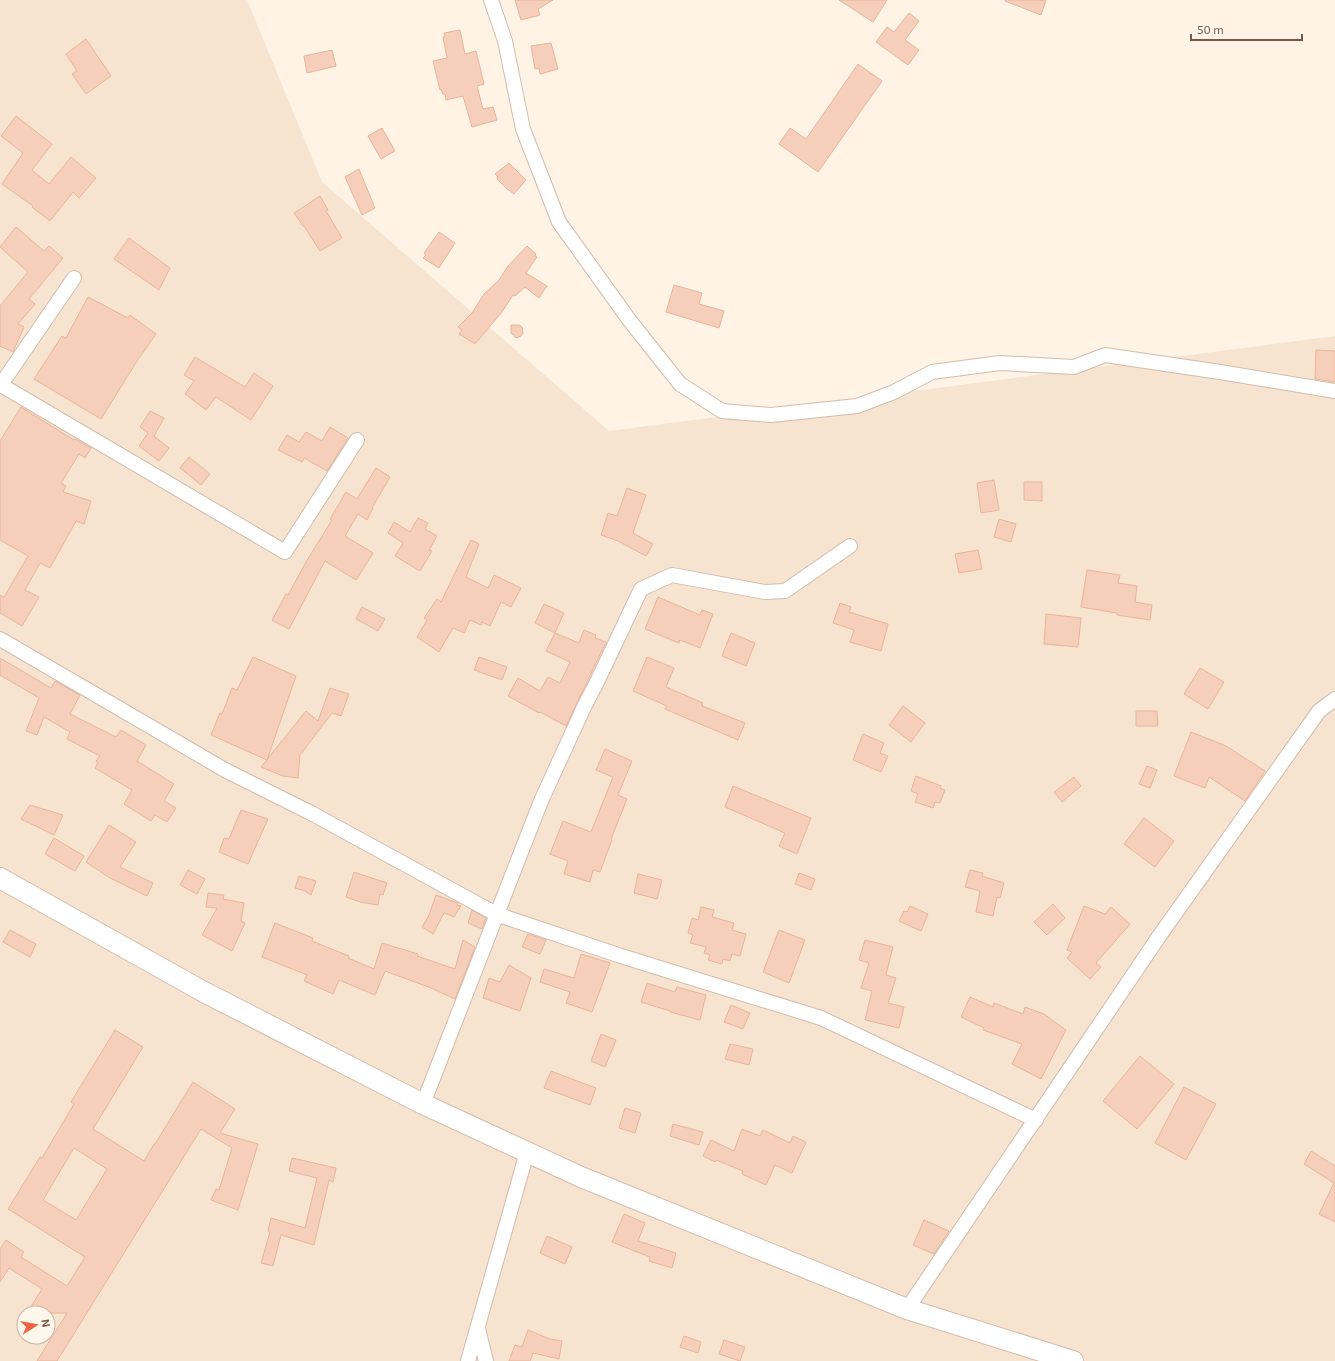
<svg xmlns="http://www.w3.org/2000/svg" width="1335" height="1361" viewBox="0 0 1335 1361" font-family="'Exo 2',sans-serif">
<rect width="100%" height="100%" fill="#fef3e4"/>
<path fill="#f6e4d1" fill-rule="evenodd" d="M0,0H247L322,182L609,431L1335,336V1361H0ZM24,1313H48V1337H24Z"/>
<path fill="#f5cfb9" stroke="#e9b499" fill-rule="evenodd" d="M515,0H553L538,9L540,15L521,20Z
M839,0H887L873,22Z
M1005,0H1046L1041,15L1005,1Z
M909,13L919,21L905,40L919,50L908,65L876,42L887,27L894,32Z
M460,30L465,54L476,51L484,84L477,86L483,109L493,107L497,120L472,127L463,96L446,100L445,94H443L441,89L440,90L433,61L447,58L443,37L445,36L444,33Z
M86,39L111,76L86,94L72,74L77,71L66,54Z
M551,43L558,69L540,74L539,68L535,69L531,46Z
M332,50L336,66L307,73L304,56Z
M858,64L882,81L818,172L779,144L790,128L806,139Z
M16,116L52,144L32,170L49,184L71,157L96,178L79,198L73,192L50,221L32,207L33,206L2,184L23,153L1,136Z
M382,128L395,151L381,159L368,136Z
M509,163L526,180L514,194L509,190H508L497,179L498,177L495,174Z
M359,169L375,208L362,215L345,177Z
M320,196L328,210L326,211L342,238L320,251L304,226H303L294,213Z
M16,227L44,251L49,246L63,258L29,299L35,304L18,324L24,327L13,352L0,346V306L28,272L0,247Z
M439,232L455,243L439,268L423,258L426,255L424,253Z
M129,238L170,268L159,290L114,259Z
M527,246L536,254L535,256L537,257L526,273L547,286L539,298L525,287L515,296L513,295L502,312L475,344L459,334L462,330L458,327L472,313L484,294L499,280L508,266Z
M674,285L702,293L699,304L724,311L719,328L666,312Z
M88,297L128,318L130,315L156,334L137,361L101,419L34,379L62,336L66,338Z
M511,325H519L522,327L523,333L521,336L516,338L511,333Z
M1316,350L1335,351V382L1315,379Z
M195,357L245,387L254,373L273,386L251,420L216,397L206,410L185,394L194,381L184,375Z
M21,407L74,440L75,439L91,448L85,458L79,454L61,483L66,486L63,492L91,501L84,524L76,521L50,568L40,563L25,590L39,597L22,626L0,613V595L4,597L28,556L0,540V441Z
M150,411L164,418L154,436L169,448L159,461L139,446L148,433L140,427Z
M330,427L348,438L327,471L304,458L302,462L278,450L287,435L299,442L306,432L322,441Z
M189,457L210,474L201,485L180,468Z
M376,468L390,477L372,508H373L367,520L358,514L345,536L373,553L356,580L325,561L289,629L272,620L286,594L288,595L306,562L332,520L330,519L346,492L357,499Z
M994,480L999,510L981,513L977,483Z
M1024,482H1042V501L1024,500Z
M627,488L646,495L633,533L653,544L646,556L618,541L601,535L608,513L617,516Z
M418,518L428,523L425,529L437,536L429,550L432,551L420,571L395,556L403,543L388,533L394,522L410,532Z
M999,519L1016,524L1011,542L994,537Z
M471,540L479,544L466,577L488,588L494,575L521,588L511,607L501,602L490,626L482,622L481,625L470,620L464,633L453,628L439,652L417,637L427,620L424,618L437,599L441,602Z
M978,550L982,569L959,573L955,554Z
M1087,570L1120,575L1118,583L1137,586L1135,602L1152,605L1150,620L1117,615V613L1081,607Z
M658,597L700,615L702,610L713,614L700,648L680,640L679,643L645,629Z
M840,603L851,607L849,612L888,624L881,651L850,642L854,630L833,623Z
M544,604L564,613L555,633L535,623Z
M362,607L385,619L378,631L356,619Z
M1046,614L1081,618L1078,647L1044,644Z
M584,630L596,635L595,638L606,642L566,726L540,712L539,713L508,696L518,678L540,691L548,677L560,683L570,662L546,651L555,633L579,643Z
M731,633L755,643L746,666L722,656Z
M253,657L296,676L267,760L211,735L220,713L222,714L232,688L237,690Z
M479,657L507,667L502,680L474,670Z
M647,657L674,668L666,687L703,703L702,706L745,723L738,740L665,709L667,706L633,691Z
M0,658L51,688L55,681L80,695L70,714L116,737L121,730L146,745L137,761L174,784L164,801L176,808L167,822L155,815L151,821L124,804L132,790L95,768L98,762L96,761L100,756L67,739L70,732L44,717L37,735L26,731L39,698L0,675Z
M1200,668L1224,682L1208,709L1184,694Z
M330,688L349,694L341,716L332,713L300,755L298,778L283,776L261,767L306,711L318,721Z
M903,706L925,723L911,742L889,725Z
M1136,711H1157L1158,726H1136Z
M1191,732L1226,746L1265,771L1245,801L1209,777L1205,788L1174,776Z
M863,734L884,743L880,753L888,756L881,772L853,760Z
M605,749L632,761L618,795L627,799L611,839L612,840L600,872L593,870L590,882L564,874L568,861L550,854L563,821L591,832L613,777L596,770Z
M1147,766L1157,770L1150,788L1139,784Z
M916,776L941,786L940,788L945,790L940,803L935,802L933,808L915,802L918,794L911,791Z
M1074,777L1081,786L1062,802L1054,792Z
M733,786L811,818L797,854L779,846L785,833L725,807Z
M30,805L63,815L54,835L21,819Z
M241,810L268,819L248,864L219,852L224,838L229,839Z
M1144,818L1174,841L1155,867L1124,844Z
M109,825L136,842L120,867L153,883L147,896L110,878L86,862Z
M54,838L84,856L75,871L45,854Z
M188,870L205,879L197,894L180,885Z
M970,870L983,873L982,876L1004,883L1000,898L997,897L993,916L976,912L980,891L965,887Z
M354,872L387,883L383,895L380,894L378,905L360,902L346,897Z
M799,873L815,879L811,890L795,884Z
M638,874L662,880L657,899L634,893Z
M299,876L316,881L311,895L305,891L295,888Z
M208,893L224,895L223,899L244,903L241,921L245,923L232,951L202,935L217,908L206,907Z
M436,895L455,902L458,903L457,905L461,906L454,917L444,913L433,934L422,927L429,915Z
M1053,904L1065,918L1047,935L1034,922Z
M910,906L928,914L921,931L899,921L904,911L907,912Z
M1084,906L1105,914L1111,907L1130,924L1096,963L1101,967L1090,979L1067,958L1072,952L1067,950Z
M701,907L714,910L712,917L734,923L732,930L746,934L740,956L732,954L730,961L723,959L722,964L708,960L710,955L704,953L706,947L690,943L693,935L688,933L692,918L698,920Z
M472,910L486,918L482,929L468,923Z
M275,923L313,938L312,941L349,956L348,958L374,969L382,943L418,954L417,956L455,969L463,940L475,947L455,999L431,988L385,971L375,995L339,980L333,994L304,981L307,975L262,957Z
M10,930L36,944L30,957L3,942Z
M779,930L805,940L789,983L763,972Z
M528,934L546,940L540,954L522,947Z
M865,940L893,947L886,975L896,978L888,1003L904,1007L899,1028L865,1020L872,991L861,988L869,963L859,960Z
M581,954L610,963L592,1012L566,1003L570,992L540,982L544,969L574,978Z
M509,965L531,978L520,1011L483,998L489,978L500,982Z
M647,983L675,992L677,987L706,995L700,1020L670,1012V1011L641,1002Z
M970,997L993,1007L994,1003L1023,1014L1025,1007L1044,1014L1066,1030L1041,1079L1012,1064L1022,1044L983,1030L984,1028L961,1017Z
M731,1005L750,1013L743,1029L724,1022Z
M115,1030L143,1047L93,1129L144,1161L154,1144H155L193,1082L235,1109L220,1133L258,1144L238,1210L211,1200L216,1189L219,1190L232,1148L201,1129L57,1361H37L67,1313H27L42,1289L9,1268L0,1282V1249L6,1240L24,1252L21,1257L67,1286L85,1257L8,1209L40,1157L42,1158L74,1104L71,1102ZM74,1148L107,1169L76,1220L43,1200Z
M601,1034L616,1040L605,1067L591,1061Z
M730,1044L753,1049L749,1065L725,1059Z
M1140,1056L1174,1084L1137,1129L1103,1101Z
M551,1071L596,1088L590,1105L544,1088Z
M1184,1087L1216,1104L1186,1160L1155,1143Z
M625,1108L641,1113L635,1133L619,1128Z
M673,1124L703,1132L699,1145L670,1136Z
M742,1129L760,1136L763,1130L790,1143L793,1136L806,1142L792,1173L775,1165L766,1185L742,1174L743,1171L716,1160L715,1162L703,1156L711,1140L734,1151Z
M1311,1151L1335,1166V1222L1319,1214L1334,1183L1304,1164Z
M292,1158L336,1168L333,1182L329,1180L314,1245L281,1235L273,1266L261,1263L270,1232L268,1231L271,1218L305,1228L317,1178L289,1171Z
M624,1214L645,1223L638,1241L676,1253L672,1268L649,1261L650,1257L612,1242Z
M924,1220L949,1231L934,1254L913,1245Z
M547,1236L572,1247L565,1264L540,1253Z
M528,1330L550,1339L562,1341L559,1359L533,1353L530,1361H509L515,1345L522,1347Z
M684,1336L701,1342L698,1353L680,1347Z
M724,1340L745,1347L740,1361L719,1354Z"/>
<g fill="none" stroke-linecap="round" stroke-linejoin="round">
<defs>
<path id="minor" d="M491,0L505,41L523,129L559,222L630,321L680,384L722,411L771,415L857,406L894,392L932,372L1000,363L1074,367L1105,355L1220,372L1335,391
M1,385L285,552L357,440
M0,386L74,278
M0,639L225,770L311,813L496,914L621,956L821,1018L1036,1120
M423,1104L541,801L584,707L596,684L641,589L672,575L765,592L785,591L850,546
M907,1309L1160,935L1319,711L1335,699
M478,1329L486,1361
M468,1361L527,1152"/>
<path id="secondary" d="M0,878L204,992L423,1104L581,1177L907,1309L1073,1361"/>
</defs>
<use href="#minor" stroke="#d2bbab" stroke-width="16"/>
<use href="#secondary" stroke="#d5bba9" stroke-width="22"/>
<use href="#minor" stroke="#fff" stroke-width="14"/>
<use href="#secondary" stroke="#fff" stroke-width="20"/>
</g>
<g transform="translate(36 1325) rotate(79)"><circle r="19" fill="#fff7eb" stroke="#c9b7a9"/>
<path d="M0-3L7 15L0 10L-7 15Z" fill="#ef6141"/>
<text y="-6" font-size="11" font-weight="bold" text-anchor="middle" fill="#785747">N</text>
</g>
<path d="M1191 34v6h111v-6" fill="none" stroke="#785747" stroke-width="2"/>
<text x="1197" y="34" font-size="12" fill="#785747" stroke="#fff7eb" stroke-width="3" paint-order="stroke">50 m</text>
</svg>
